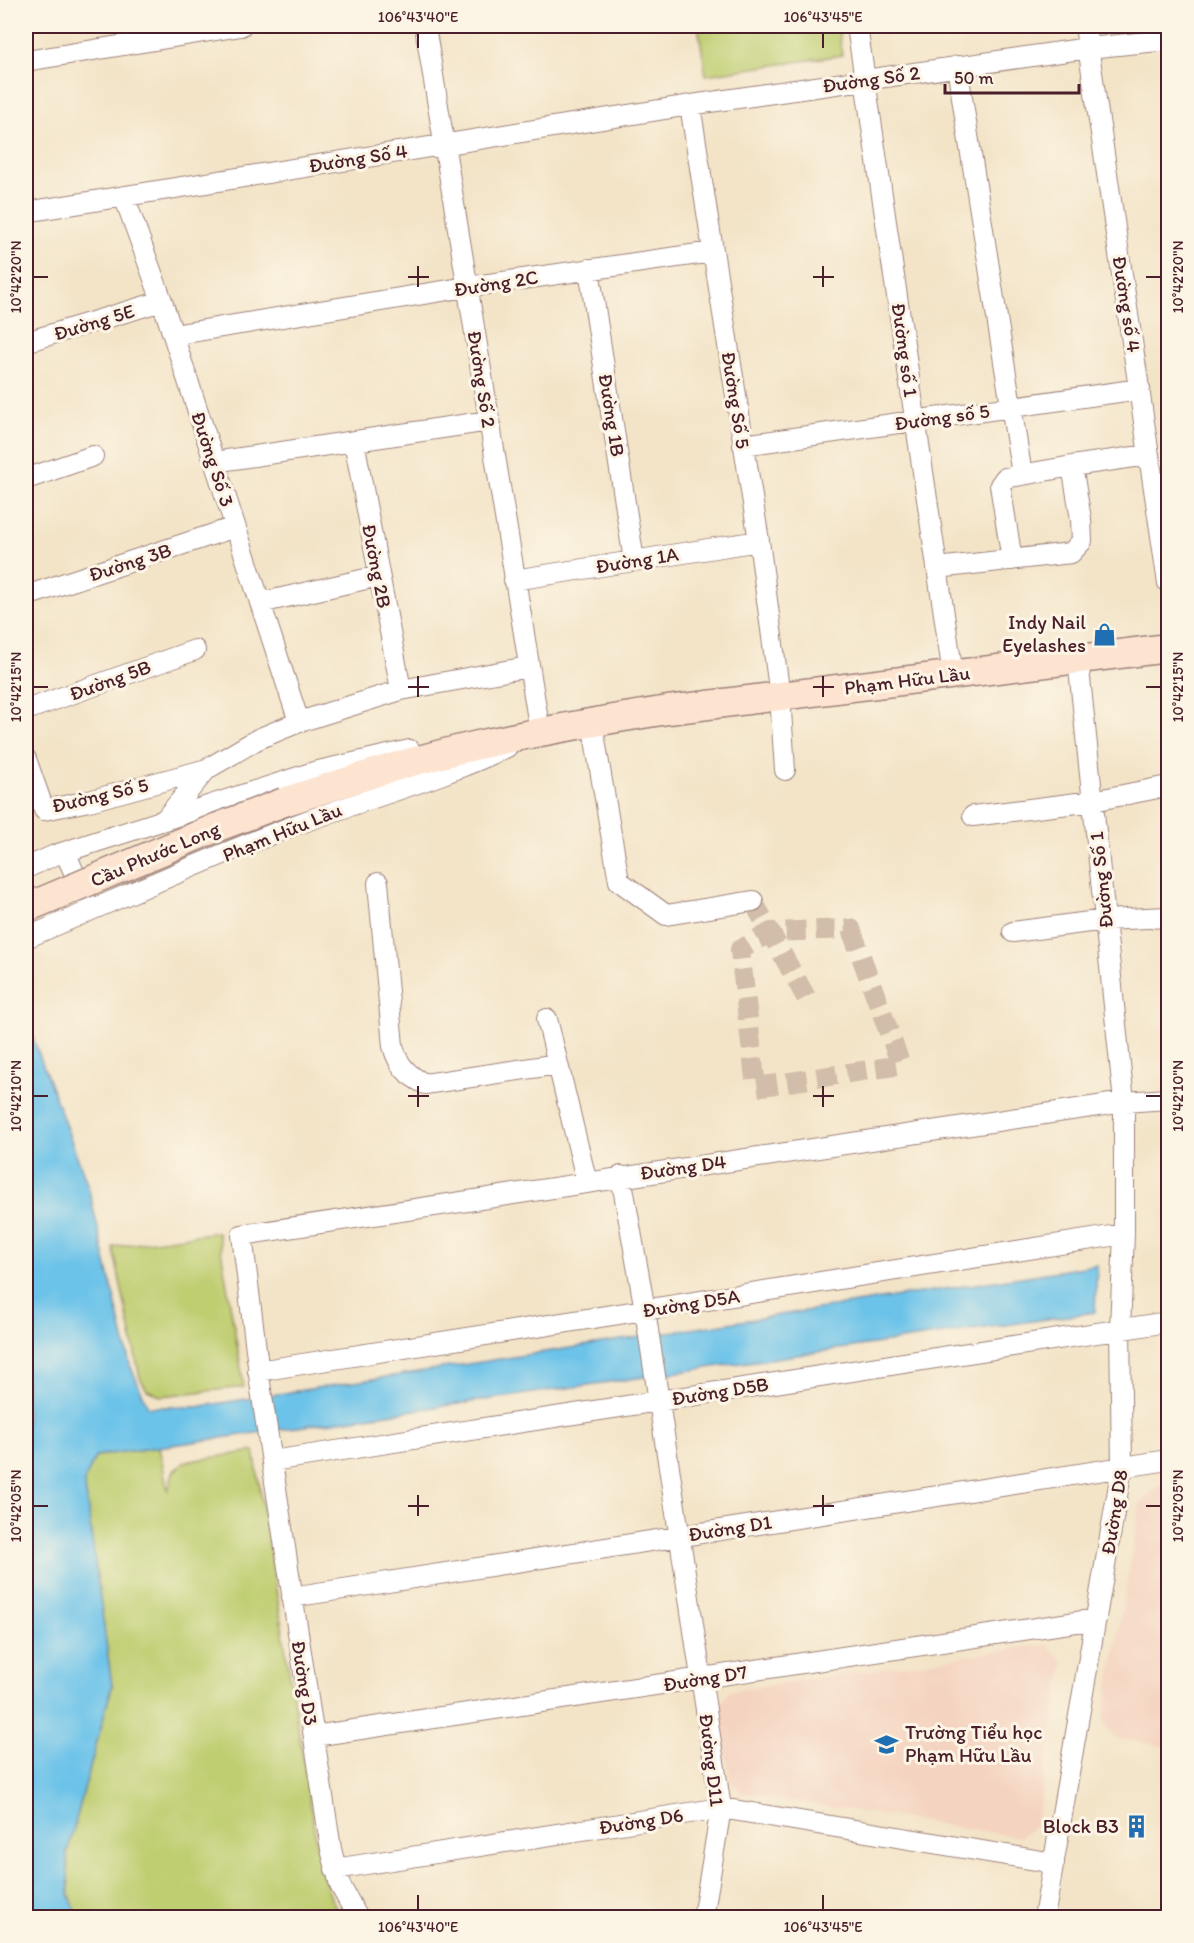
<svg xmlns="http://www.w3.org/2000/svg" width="1194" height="1943" viewBox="0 0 1194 1943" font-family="Itim,sans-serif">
<rect width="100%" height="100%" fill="#fcf5e5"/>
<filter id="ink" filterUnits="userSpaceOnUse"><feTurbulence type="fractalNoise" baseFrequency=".0167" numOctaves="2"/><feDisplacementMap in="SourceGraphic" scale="12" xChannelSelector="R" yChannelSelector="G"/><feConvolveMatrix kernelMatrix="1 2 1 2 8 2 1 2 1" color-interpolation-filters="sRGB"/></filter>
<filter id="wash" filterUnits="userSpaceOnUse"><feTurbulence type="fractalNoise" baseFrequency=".008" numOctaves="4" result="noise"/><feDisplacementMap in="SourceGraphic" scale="24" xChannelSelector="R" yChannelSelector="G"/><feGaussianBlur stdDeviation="1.35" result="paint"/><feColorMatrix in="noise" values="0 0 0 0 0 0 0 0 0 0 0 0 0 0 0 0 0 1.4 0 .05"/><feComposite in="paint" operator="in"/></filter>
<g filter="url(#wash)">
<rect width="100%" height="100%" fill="#f3e4c8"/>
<path fill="#f4d3c0" d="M1168,1485V1747L1116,1738L1103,1722L1140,1503L1159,1486Z
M1046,1644L1064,1662L1036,1826L1020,1837L743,1793L730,1782L719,1706L730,1691Z"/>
<path fill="#bfce71" stroke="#84764e" stroke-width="1.5" d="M698,26H838L842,55L706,75Z
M218,1232L244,1387L161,1396L147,1390L140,1378L113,1247Z
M159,1447L168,1491L173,1472L184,1462L254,1451L320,1865L332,1901L341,1917H78L69,1894L67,1853L112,1686L84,1481L96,1456Z"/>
<path fill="#6cc3e9" stroke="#5b718a" stroke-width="1.5" d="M26,1024L33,1038L88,1186L130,1365L148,1407H196L1097,1265L1095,1312L96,1456L84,1481L112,1686L67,1853L69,1894L78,1917H26Z"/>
</g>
<g filter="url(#ink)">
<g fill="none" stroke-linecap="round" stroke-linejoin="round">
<path stroke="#d1bda9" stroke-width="20" stroke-dasharray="20 10" stroke-linecap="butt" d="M753,901L807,999
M851,929L901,1065L756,1087L740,950L771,932Z"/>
<defs>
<path id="street" d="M425,26L540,732
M857,26L953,675
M1085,26L1168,583
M26,61L241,26
M957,66L1022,475
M690,105L759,541L780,696L785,770
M124,196L162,301L299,722
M26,212L690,105L1088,48L1168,40
M589,269L634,561
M173,335L467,287L712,252
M26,342L162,301
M354,441L401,690
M743,445L1140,389
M214,462L489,421
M26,479L93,456
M1012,560L1000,485L1005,478L1072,466
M937,568L1071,553L1082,541L1081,519L1072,466L1148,455
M514,580L759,541
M26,596L235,527
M260,603L379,576
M26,710L195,650
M592,722L619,881L666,915L753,901
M26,759L44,810L89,801L207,769
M973,816L1093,801L1168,786
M165,819L207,769L258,739L299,722L401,690L528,667
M65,852L85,897
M26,868L55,855L314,772L410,750
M378,883L393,1046C398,1065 407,1075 425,1084L558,1064
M1013,932L1105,920L1168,917
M26,938C116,900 206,859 298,824C368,798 441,779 507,747
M547,1019L587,1183
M621,1176L645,1310L721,1808L703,1918
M258,1371L1124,1234
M272,1461L1168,1322
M292,1597L1168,1460
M314,1736L1096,1619
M335,1869L721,1808L1054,1863
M358,1918L340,1885L331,1849L261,1390L242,1235L1124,1102L1168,1099
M1044,1918L1122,1467L1120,1329L1124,1234V1102L1078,659"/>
<path id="secondary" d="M284,802C348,781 412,760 478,745C541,731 604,720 668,710L1168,648"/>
</defs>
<use href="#street" stroke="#9e827a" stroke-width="22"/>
<use href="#secondary" stroke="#9e827a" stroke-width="31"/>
<use href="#street" stroke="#fff" stroke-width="20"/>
<use href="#secondary" stroke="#fde4d1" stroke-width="28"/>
<defs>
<path id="secondary-bridge" d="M26,908L218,827L284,802"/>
</defs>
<use href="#secondary-bridge" stroke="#9e827a" stroke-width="31" stroke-linecap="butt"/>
<use href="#secondary-bridge" stroke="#fde4d1" stroke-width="28"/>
</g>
</g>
<path fill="none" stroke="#4a1f2b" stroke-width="2" d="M418,33V48M823,33V48M418,266V287M823,266V287M33,277H48M408,277H429M813,277H834M1146,277H1161M418,676V697M823,676V697M33,687H48M408,687H429M813,687H834M1146,687H1161M418,1086V1107M823,1086V1107M33,1096H48M408,1096H429M813,1096H834M1146,1096H1161M418,1495V1516M823,1495V1516M33,1506H48M408,1506H429M813,1506H834M1146,1506H1161M418,1895V1910M823,1895V1910"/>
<defs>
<symbol id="shop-bare" viewBox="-9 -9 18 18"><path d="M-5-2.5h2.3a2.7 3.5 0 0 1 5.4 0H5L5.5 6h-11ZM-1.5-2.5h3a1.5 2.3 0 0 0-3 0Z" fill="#1f6fb2" stroke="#fcf5e5" stroke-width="2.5" paint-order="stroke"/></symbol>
<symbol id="school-bare" viewBox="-9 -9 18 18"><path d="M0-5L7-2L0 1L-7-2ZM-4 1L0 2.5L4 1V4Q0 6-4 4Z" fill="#1f6fb2" stroke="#fcf5e5" stroke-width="2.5" paint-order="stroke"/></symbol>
<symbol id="building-bare" viewBox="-9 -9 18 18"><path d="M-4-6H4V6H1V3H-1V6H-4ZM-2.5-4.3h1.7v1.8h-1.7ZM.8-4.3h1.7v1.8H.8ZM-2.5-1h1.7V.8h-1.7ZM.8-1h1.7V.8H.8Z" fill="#1f6fb2" stroke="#fcf5e5" stroke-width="2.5" paint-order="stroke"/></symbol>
</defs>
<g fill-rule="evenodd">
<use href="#shop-bare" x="1088" y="618" width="33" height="33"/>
<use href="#school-bare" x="870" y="1728" width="33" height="33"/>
<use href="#building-bare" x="1120" y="1810" width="33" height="33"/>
</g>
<g text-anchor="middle" stroke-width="6" stroke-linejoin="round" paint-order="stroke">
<g font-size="20" fill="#4a1f2b" stroke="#fcf5e5">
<text transform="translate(871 79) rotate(-8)" y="7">Đường Số 2</text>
<text transform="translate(358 158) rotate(-9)" y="7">Đường Số 4</text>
<text transform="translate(496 283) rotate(-9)" y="7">Đường 2C</text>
<text transform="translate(1127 304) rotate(81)" y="7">Đường số 4</text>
<text transform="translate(94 322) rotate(-17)" y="7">Đường 5E</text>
<text transform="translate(905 350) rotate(82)" y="7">Đường số 1</text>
<text transform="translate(482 379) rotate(81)" y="7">Đường Số 2</text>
<text transform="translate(736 400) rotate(81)" y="7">Đường Số 5</text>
<text transform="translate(612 415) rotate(81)" y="7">Đường 1B</text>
<text transform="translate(942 417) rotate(-8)" y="7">Đường số 5</text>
<text transform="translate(213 459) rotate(72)" y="7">Đường Số 3</text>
<text transform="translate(637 560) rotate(-9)" y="7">Đường 1A</text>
<text transform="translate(130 562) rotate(-18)" y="7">Đường 3B</text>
<text transform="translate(377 566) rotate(79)" y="7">Đường 2B</text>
<text transform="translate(110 680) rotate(-20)" y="7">Đường 5B</text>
<text transform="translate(907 680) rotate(-7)" y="7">Phạm Hữu Lầu</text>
<text transform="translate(100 795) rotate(-13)" y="7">Đường Số 5</text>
<text transform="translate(282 832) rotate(-22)" y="7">Phạm Hữu Lầu</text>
<text transform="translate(155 854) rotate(-23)" y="7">Cầu Phước Long</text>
<text transform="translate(1101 880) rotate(-96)" y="7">Đường Số 1</text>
<text transform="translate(683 1167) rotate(-8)" y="7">Đường D4</text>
<text transform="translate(691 1303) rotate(-9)" y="7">Đường D5A</text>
<text transform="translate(720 1391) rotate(-9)" y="7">Đường D5B</text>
<text transform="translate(1114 1512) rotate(-81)" y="7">Đường D8</text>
<text transform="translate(730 1528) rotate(-9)" y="7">Đường D1</text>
<text transform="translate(705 1678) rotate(-9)" y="7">Đường D7</text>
<text transform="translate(305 1683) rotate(81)" y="7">Đường D3</text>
<text transform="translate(712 1760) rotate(83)" y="7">Đường D11</text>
<text transform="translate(641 1821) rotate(-9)" y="7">Đường D6</text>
</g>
<g font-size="20" fill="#4a1f2b" stroke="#fcf5e5" text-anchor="end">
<text x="1086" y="629">Indy Nail<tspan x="1086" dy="23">Eyelashes</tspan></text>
<text x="905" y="1739" text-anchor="start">Trường Tiểu học<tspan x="905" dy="23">Phạm Hữu Lầu</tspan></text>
<text x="1119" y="1833">Block B3</text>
</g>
</g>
<rect width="1194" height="1943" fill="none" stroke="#fcf5e5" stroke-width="66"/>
<path d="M945 84v9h134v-9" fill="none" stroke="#4a1f2b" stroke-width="3"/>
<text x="954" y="84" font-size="18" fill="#4a1f2b" stroke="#fcf5e5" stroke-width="4.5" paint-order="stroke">50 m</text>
<rect x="33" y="33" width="1128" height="1877" fill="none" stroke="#4a1f2b" stroke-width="2"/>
<g font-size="15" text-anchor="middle" fill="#4a1f2b">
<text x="418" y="22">106°43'40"E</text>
<text x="823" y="22">106°43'45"E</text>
<text transform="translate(16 277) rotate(-90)" y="5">10°42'20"N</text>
<text transform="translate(1178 277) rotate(-90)" y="5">10°42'20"N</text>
<text transform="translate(16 687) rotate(-90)" y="5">10°42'15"N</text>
<text transform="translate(1178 687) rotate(-90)" y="5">10°42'15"N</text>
<text transform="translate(16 1096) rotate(-90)" y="5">10°42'10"N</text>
<text transform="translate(1178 1096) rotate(-90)" y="5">10°42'10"N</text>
<text transform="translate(16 1506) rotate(-90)" y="5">10°42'05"N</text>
<text transform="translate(1178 1506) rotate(-90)" y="5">10°42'05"N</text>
<text x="418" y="1932">106°43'40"E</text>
<text x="823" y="1932">106°43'45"E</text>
</g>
</svg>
